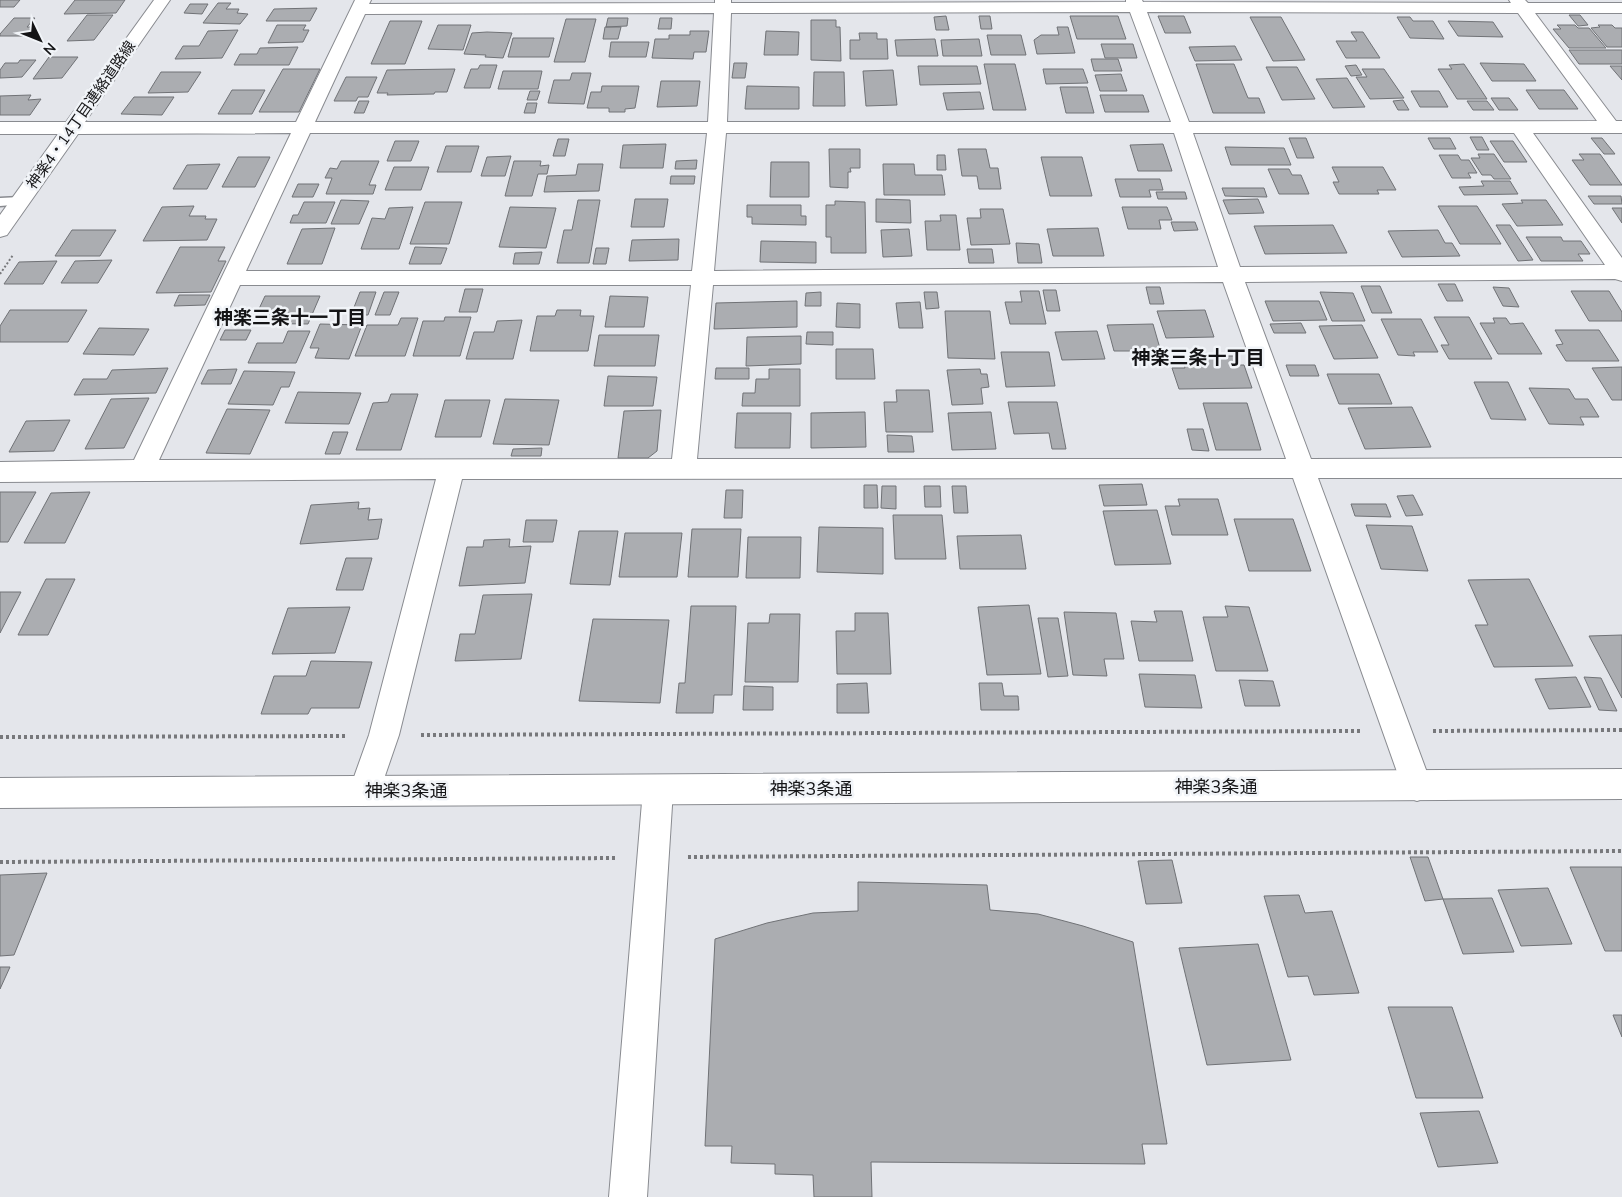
<svg xmlns="http://www.w3.org/2000/svg" width="1622" height="1197" viewBox="0 0 1622 1197" font-family="'Nunito Sans','Noto Sans JP',sans-serif">
<rect width="100%" height="100%" fill="#e4e6eb"/>
<path fill="#abadb1" stroke="#707276" d="M0,0H20L14,7H0Z
M75,0H125L116,13L64,14Z
M218,3H231L226,9H239L237,13L248,14L240,24L203,23Z
M190,4H208L202,14L184,13Z
M317,8L310,21H266L274,9Z
M87,15H113L94,40L67,41Z
M1569,15H1580L1588,25L1578,26Z
M946,16L949,30H936L934,17Z
M979,16H990L992,29H981Z
M1070,16H1118L1126,39H1077Z
M1158,16H1184L1191,33H1165Z
M1250,17H1281L1305,60L1273,61Z
M1397,17H1410L1413,21H1433L1444,39L1410,38Z
M14,18H35L27,27H32L24,36H0V34Z
M608,18H628L627,26L606,27Z
M660,18H672L671,29H658Z
M566,19H596L585,62H554Z
M811,20H836V27H840L841,61L811,60Z
M390,21H422L405,64H371Z
M1448,21L1493,22L1503,37L1458,36Z
M277,25H306L303,30H309L303,42L268,43Z
M438,25H471L463,50L428,49Z
M1557,25H1575L1578,28H1589L1606,48H1569L1553,29H1561Z
M1598,25H1612L1615,28H1622V47H1607L1591,28L1600,27Z
M605,27H621L618,39H603Z
M1057,27H1068L1075,53L1037,54L1034,40L1041,35H1059Z
M238,30L222,58L175,59L183,46H199L208,31Z
M690,31H709L706,52H694L693,59L652,58L655,39H669V35H690Z
M766,31L799,32L798,55H764Z
M487,32L512,33L503,58L485,57L486,55L464,54L472,33Z
M1351,32H1363L1380,58H1346L1336,41H1357Z
M859,33H877V39H887L888,59H850V40H860Z
M987,35H1021L1026,55H991Z
M513,38H554L549,57H508Z
M935,39L938,56H897L895,40Z
M979,39L982,56H943L941,40Z
M611,42H649L646,57H609Z
M1101,44H1133L1137,58H1105Z
M1235,46L1242,60L1195,61L1189,47Z
M298,47L289,65H234L240,54H257L260,48Z
M1569,50H1622V64H1579Z
M49,57H78L62,78L33,79Z
M1091,59H1118L1122,71H1094Z
M20,60H36L22,77L0,78V70L5,63H18Z
M734,63H747L745,78H732Z
M1480,63L1524,64L1536,81H1492Z
M984,64H1015L1026,110H993Z
M1196,64H1234L1248,98H1259L1265,113H1213Z
M1464,64L1487,99H1457L1438,69H1452L1449,65Z
M480,65H497L490,88H464L471,69H478Z
M1356,65L1362,75L1351,76L1345,66Z
M918,66H977L981,84L920,85Z
M1610,66H1622V80Z
M1266,67H1297L1315,99L1282,100Z
M283,69H320L299,112H259Z
M455,69L447,92H435L434,94L387,95L388,93H377L387,70Z
M1043,69H1083L1088,83L1046,84Z
M1362,69H1384L1404,98L1370,99L1356,77H1367Z
M893,70L897,105L866,106L863,71Z
M503,71H542L538,89H498Z
M161,72H201L188,92L148,93Z
M814,72H844L845,106H813Z
M572,73H591L584,104L548,103L554,80H570Z
M1121,74L1127,91H1100L1095,75Z
M346,77H377L368,97H358L356,101H334Z
M1347,78L1365,107L1333,108L1316,79Z
M661,81H700L697,106L657,107Z
M602,86H639L635,108L625,109V112H609V108H587L591,92H601Z
M747,86L799,87V109H745Z
M1060,87H1087L1094,113H1066Z
M232,90H265L252,114H218Z
M1526,90H1564L1578,109H1539Z
M530,91H540L537,100H527Z
M1411,91H1439L1448,107H1420Z
M980,92L984,109L947,110L943,93Z
M31,95L28,100L41,99L30,115H0V96Z
M1100,95H1143L1149,112H1105Z
M134,97H174L162,115L121,114Z
M1491,98H1509L1518,110H1499Z
M1403,100L1409,110H1398L1393,101Z
M359,101H369L364,113H354Z
M1467,101H1487L1494,110H1473Z
M527,103H537L535,113H524Z
M1470,137H1482L1489,150H1477Z
M1289,138H1306L1314,158H1297Z
M1428,138H1450L1456,149H1434Z
M1591,138H1602L1615,154H1604Z
M558,139H569L565,156H553Z
M395,141H419L411,161H387Z
M1490,141H1513L1527,162H1504Z
M666,144L663,168H620L623,145Z
M1163,144L1172,171H1138L1130,145Z
M446,146H479L471,172H437Z
M1225,147L1284,148L1291,165H1231Z
M829,149H860V168H850L851,172H848V188L830,187Z
M958,149H986L990,168H998L1001,189H979L977,176H962Z
M1478,154H1494L1511,179H1494L1491,175H1482L1471,158H1480Z
M1579,154H1600L1622,185H1590L1572,160H1584Z
M937,155H945L946,170H937Z
M1439,155H1458L1461,160H1469L1477,173H1468L1471,178H1452Z
M511,156L505,176H481L487,157Z
M238,157H270L255,187H222Z
M1041,157H1082L1092,196H1050Z
M697,160L696,169H675L676,161Z
M341,161H379L369,185H376L373,194H326L332,178H325L330,168L337,169Z
M514,161H541L540,166L549,165L547,174H538L532,196H505Z
M771,162H809V197H770Z
M220,164L207,189H173L187,165Z
M578,164H603L599,191L544,192L547,176L576,175Z
M883,164H914L915,175H942L945,195H884Z
M394,167H429L421,190H385Z
M1332,167H1383L1396,190H1377L1379,194H1339L1333,182H1339Z
M1268,169H1289L1292,175H1301L1309,194H1279Z
M671,176H695L694,184H670Z
M1115,179H1160L1163,190H1149L1151,197H1120Z
M1481,181H1510L1518,194L1464,195L1459,187L1484,186Z
M298,184H319L313,197H292Z
M1222,188H1264L1267,197L1225,196Z
M1156,192H1185L1187,199H1158Z
M1588,196H1621L1622,204H1594Z
M635,199H668L664,227H631Z
M876,199L910,200L911,223L876,222Z
M1258,199L1264,213L1229,214L1223,200Z
M341,200L369,201L359,224H331Z
M578,200H600L589,263H557L564,230H572Z
M1521,200H1546L1563,225L1517,226L1502,204L1523,203Z
M835,201L865,202L866,253H831V237H826V205H835Z
M304,202H335L326,223H290L293,215H298Z
M425,202H462L449,244H410Z
M747,205H801V216H806V225L752,224V217H747Z
M194,206L189,216H206L205,219H217L207,240L143,241L162,207Z
M1438,206H1477L1501,244H1460Z
M413,207L399,249H361L372,218L385,219L389,208Z
M510,207L556,208L546,248L499,247Z
M1122,207H1167L1172,220H1159L1161,229H1128Z
M1612,208H1622V223Z
M980,209H1003L1010,244L971,245L967,218H981Z
M940,215H956L960,250H927L925,221H941Z
M1171,222H1195L1198,230L1174,231Z
M1333,225L1347,253L1265,254L1254,226Z
M1496,225H1510L1533,260L1518,261Z
M335,228L322,264H287L302,229Z
M1098,228L1104,256H1053L1047,229Z
M909,229L912,256L883,257L881,230Z
M72,230H116L100,256H55Z
M1438,230L1445,243H1452L1460,256L1402,257L1388,231Z
M1526,237H1561L1563,241H1581L1590,254H1578L1583,261H1541Z
M679,239L678,260L629,261L632,240Z
M761,241L816,242V263L760,262Z
M1016,243L1039,244L1042,263H1018Z
M180,247H225L218,261H226L211,292L156,293Z
M415,247L447,248L441,264H409Z
M596,248H609L606,264H593Z
M967,249H992L994,263H969Z
M542,252L539,264H513L515,253Z
M112,260L98,283H61L75,261Z
M57,261L43,284H4L19,262Z
M1438,284H1455L1463,301H1447Z
M1361,286H1380L1392,313H1372Z
M1146,287H1160L1164,304H1150Z
M1493,287L1509,288L1519,307L1503,306Z
M465,289H483L477,312H459Z
M1043,290H1056L1060,311H1047Z
M1020,291H1039L1046,324H1010L1005,302H1022Z
M1571,291H1609L1622,312V321H1589Z
M360,292H376L368,315H351Z
M384,292H399L390,315H375Z
M821,292V306H805L806,293Z
M924,292H937L939,308L926,309Z
M1320,292L1353,293L1365,321H1332Z
M179,295H210L205,305L174,306Z
M265,296H320L308,324L228,323L234,310L258,311Z
M610,296L648,297L644,327H605Z
M797,301V327L714,329L716,303Z
M1265,301H1319L1327,320L1273,321Z
M920,302L923,328H899L896,303Z
M837,303L860,304V328L836,327Z
M10,310H87L68,342H0V326Z
M557,310H581L580,316H594L588,351H530L537,316H555Z
M1205,310L1214,337L1166,338L1157,311Z
M945,311H990L995,359L948,358Z
M445,317H471L460,356H413L423,321H444Z
M1434,317H1469L1492,359H1449L1441,345H1449Z
M401,318H418L405,356H355L367,325H398Z
M1493,318H1506L1510,324L1523,323L1542,354H1498L1480,323H1495Z
M1381,319H1421L1438,352H1413L1415,356L1398,355Z
M522,320L513,359H466L474,332H494L497,321Z
M1301,323L1306,333H1274L1270,324Z
M320,324L362,325L349,359L315,358L319,348H310Z
M1153,324L1163,359L1148,360L1145,351H1114L1107,325Z
M1362,325L1378,358L1334,359L1319,326Z
M99,328L149,329L134,355L83,354Z
M225,330H251L246,340H220Z
M1555,330H1599L1619,361H1566L1556,345L1563,344Z
M288,331H310L296,363H248L257,343H283Z
M1097,331L1105,359L1062,360L1055,332Z
M807,332H833V345L806,344Z
M599,335H659L655,366H594Z
M801,336V364L746,366L747,337Z
M836,349H873L875,379H836Z
M1001,352H1049L1055,386L1006,387Z
M1181,356H1235L1238,365H1244L1252,388L1179,389L1172,368H1185Z
M1286,365H1315L1319,376H1290Z
M1622,367V400H1612L1592,368Z
M168,368L156,393L74,395L83,379H107L112,370Z
M716,368H749V379H715Z
M237,369L231,384H201L208,370Z
M769,369H800V406H742L743,393H755L756,379H769Z
M980,369L981,374H987L989,387L981,388L983,404L952,405L947,370Z
M244,371L295,372L289,387H281L273,405L228,404Z
M1327,374H1379L1392,404H1339Z
M608,376L657,377L653,406H604Z
M1474,382H1508L1526,420L1491,419Z
M1529,388L1569,389L1575,399H1588L1599,417H1580L1584,425L1549,424Z
M896,390H929L933,432H886L884,402H897Z
M298,392L361,393L349,424L285,423Z
M391,394H418L401,450H356L373,403L388,402Z
M149,398L124,448L85,449L111,399Z
M505,399L559,400L549,445L493,444Z
M445,400H490L481,437H435Z
M1008,402H1057L1066,449H1052L1049,433L1014,434Z
M1203,403H1247L1261,450H1216Z
M1412,407L1431,447L1365,449L1348,408Z
M227,409L270,410L250,454L206,453Z
M661,410L657,451L648,458H618L624,411Z
M865,412L866,447L811,448V413Z
M991,412L996,449L952,450L948,413Z
M737,413H791L790,448H735Z
M70,420L54,451L9,452L26,421Z
M1187,429H1203L1209,451L1192,450Z
M333,432H348L340,454H325Z
M887,435L912,436L914,452H888Z
M542,448L541,456H511L513,449Z
M1142,484L1147,505L1104,506L1099,485Z
M864,485H877L878,508H864Z
M882,486H896V509L881,508Z
M924,486H940L941,507H925Z
M952,486H966L968,513H954Z
M726,490H743L742,518H724Z
M0,492H36L8,542H0Z
M90,492L65,543H24L51,493Z
M1413,495L1423,515L1406,516L1397,496Z
M1178,499H1218L1228,535H1172L1165,506H1180Z
M359,502L358,509L370,508L368,520L382,519L378,539L300,544L311,505Z
M1351,504H1386L1391,517L1355,516Z
M1157,510L1171,564L1115,565L1103,511Z
M893,515H942L946,559H895Z
M1234,519H1293L1311,571H1249Z
M526,520H557L553,542H523Z
M1366,525L1412,526L1428,571L1381,569Z
M819,527L883,528V574L817,572Z
M692,529H741L738,577H688Z
M579,531H618L610,585L570,584Z
M625,533H682L677,577H619Z
M1021,535L1026,569H960L957,536Z
M748,537H801L800,578H746Z
M510,539L509,547L531,546L525,583L459,586L467,547H483L484,540Z
M346,558H372L363,590H336Z
M46,579H75L48,635H18Z
M1529,579L1573,666L1494,667L1475,625H1488L1468,580Z
M0,592H21L0,633Z
M532,594L521,659L455,661L460,634H475L483,595Z
M1029,605L1041,674L987,675L978,607Z
M691,606H736L732,695H714L713,713H676L679,683H685Z
M1225,606L1249,607L1268,671H1216L1203,617H1228Z
M350,607L335,653L272,654L288,608Z
M1154,611H1182L1193,661H1139L1131,621L1157,622Z
M1064,612L1116,613L1124,659H1104L1107,676L1073,675Z
M855,613H888L891,674H837L836,631H855Z
M770,614H800L798,682H745L748,623H769Z
M1038,618H1058L1068,676L1048,677Z
M593,619L669,620L660,703L579,701Z
M1622,635V698L1589,636Z
M311,661L372,662L359,708H311L308,714H261L274,676H306Z
M1139,674L1195,675L1202,708L1145,707Z
M1576,677L1591,707L1549,709L1535,679Z
M1584,677L1601,678L1617,711L1599,710Z
M1239,680L1273,681L1280,706H1245Z
M867,683L869,713H837V684Z
M979,683H1002L1004,696H1018L1019,710H981Z
M744,686L773,687V710H743Z
M1410,857H1428L1443,899L1425,901Z
M1172,860L1182,903L1146,904L1138,861Z
M1570,867H1622V951H1605Z
M47,873L14,955L0,956V875Z
M858,882L987,885L990,910L1038,914L1083,926L1133,942L1167,1144H1142L1145,1164L871,1162L872,1197H814L813,1175L775,1174V1164L731,1163L732,1146H705L715,939L767,923L813,913L858,911Z
M1548,888L1572,944L1521,946L1498,890Z
M1299,895L1305,913L1332,911L1359,993L1314,995L1308,976L1288,977L1264,896Z
M1492,898L1514,952L1463,954L1443,899Z
M1258,944L1291,1060L1207,1065L1179,948Z
M0,967H10L0,989Z
M1388,1007H1452L1483,1098H1416Z
M1613,1015H1622V1037Z
M1479,1111L1498,1163L1438,1167L1420,1113Z"/>
<g fill="none" stroke-linecap="round" stroke-linejoin="round">
<defs>
<path id="lane" d="M20,197L26,201L24,204L0,206V198Z"/>
<path id="street" d="M154,0H170L85,122H296L355,0H371L369,4L715,3V0H731V3L1126,2V0H1142L1143,2L1511,3L1509,0H1525L1528,3H1622V13H1535L1616,121H1622V133H1533L1622,258V281L1615,279L1245,282L1311,459L1622,458V478H1318L1432,786L1428,797L1417,801L1406,797L1402,786L1293,478L462,479L399,735L376,802L365,806L354,802L349,791L369,735L436,479L0,482V462L134,460L291,133L78,134L7,235L0,237V215L58,134H0V122H66ZM1130,12L1171,122H727L731,13ZM1147,12L1518,13L1597,121L1189,122ZM714,13L708,122H315L365,14ZM310,133H707L692,271H246ZM726,133H1174L1218,267L714,271ZM1193,133H1514L1605,265L1240,267ZM1223,282L1286,459H697L713,285ZM240,285H691L672,459L159,460Z
M658,775L669,779L673,790L647,1197H609L643,790L647,779Z"/>
<path id="secondary" d="M1622,769V799L0,808V778Z"/>
</defs>
<use href="#lane" stroke="#898b90" stroke-width="3"/>
<use href="#street" stroke="#898b90" stroke-width="2"/>
<use href="#secondary" stroke="#898b90" stroke-width="2"/>
<path stroke="#77787b" stroke-width="2" stroke-dasharray="2 2" stroke-linecap="butt" d="M0,274L13,255"/>
<path stroke="#77787b" stroke-width="4" stroke-dasharray="3 3" stroke-linecap="butt" d="M1433,731L1622,730
M421,735L1362,731
M0,737L347,736
M688,857L1622,851
M0,862L616,858"/>
<use href="#lane" fill="#fff" fill-rule="evenodd"/>
<use href="#street" fill="#fff" fill-rule="evenodd"/>
<use href="#secondary" fill="#fff" fill-rule="evenodd"/>
</g>
<g text-anchor="middle" stroke-width="5" stroke-linejoin="round" paint-order="stroke">
<g font-size="15" fill="#141416" stroke="#f1f4f8">
<text transform="translate(81 115) rotate(-55)" y="5">神楽4・14丁目連絡道路線</text>
</g>
<g font-size="18" fill="#141416" stroke="#f1f4f8">
<text x="1216" y="793">神楽3条通</text>
<text x="811" y="795">神楽3条通</text>
<text x="406" y="797">神楽3条通</text>
</g>
<g font-size="19" font-weight="bold" fill="#141416" stroke="#f1f4f8">
<text x="290" y="324">神楽三条十一丁目</text>
<text x="1198" y="364">神楽三条十丁目</text>
</g>
</g>
<g transform="translate(40 40) rotate(133)" stroke="#f1f4f8" stroke-width="4" paint-order="stroke">
<path d="M0-4L9 19L0 12L-9 19Z" fill="#141416"/>
<text y="-8" font-size="14" font-weight="bold" text-anchor="middle" fill="#141416">N</text>
</g>
</svg>
